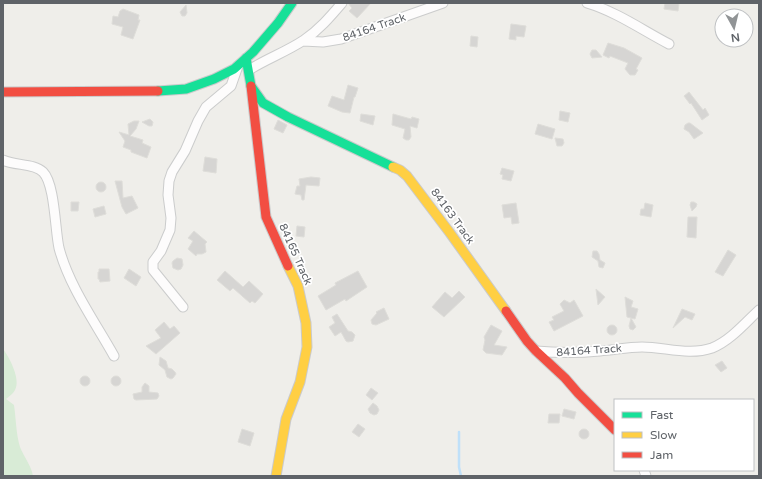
<svg xmlns="http://www.w3.org/2000/svg" width="762" height="479" viewBox="0 0 762 479" font-family="'Varela Round',sans-serif">
<rect width="100%" height="100%" fill="#efeeea"/>
<path fill="#d8ebd6" d="M3,349C10,358 21,380 15,390C13,394 9,396 6,399L14,405C16,418 16,434 20,447C24,457 31,465 33,476H3Z"/>
<g fill="none" stroke-linecap="round" stroke-linejoin="round">
<path stroke="#bfe0f9" stroke-width="2.5" d="M459,432V467L461,476"/>
</g>
<path fill="#d6d5d3" stroke="#deddd9" d="M348,3H371L357,18L349,11L352,8Z
M665,3H679L678,11L664,9Z
M186,5L187,13L185,16H182L180,12Z
M123,9L139,15L138,20H140L133,39L121,35L123,27L112,24L113,16L118,17L120,11Z
M511,24L526,26L524,37L516,36V40L509,39Z
M471,36L478,37L477,47L470,46Z
M608,43L624,48L642,58L636,69L638,70L635,75H630L625,69L628,63L610,56L609,58L603,55Z
M592,50H596L602,57L592,58L590,54Z
M348,85L358,88L355,97H354L350,113L342,112L328,106L332,96L344,100Z
M689,92L703,110L705,108L709,115L702,120L691,103L690,104L684,96Z
M560,111L570,113L568,122L559,120Z
M361,114L375,116L373,125L360,121Z
M393,114L411,119L412,117L419,119L417,128L410,126L411,137L409,140H406L403,138L405,129L392,125Z
M150,119L153,122L152,126H149L142,122Z
M278,120L287,125L283,133L274,129Z
M134,121H139L136,129L130,136L143,140L142,143L151,147L147,158L131,152V150L123,147L125,141L119,132L129,135L128,124Z
M688,123H690L703,133L694,139L689,132L684,129L685,125Z
M538,124L555,129L552,139L535,134Z
M555,138L563,139L564,143L562,146H557Z
M205,157L217,159L216,173L203,171Z
M502,168L514,171L511,181L502,179L503,175L500,174Z
M311,177L320,178L319,186L306,185L304,200H302L301,195L295,194L297,186H300L299,179Z
M115,181H122L123,198L132,196L138,208L126,214L122,207Z
M96 187a5 5 0 1 1 10 0a5 5 0 1 1-10 0Z
M71,202H79L78,211H71Z
M691,202H694L697,204L696,207L692,211L690,205Z
M516,203L519,223L512,224L511,217L504,218L502,205Z
M645,203L653,205L651,217L640,215L641,209H644Z
M104,206L106,214L95,217L93,209Z
M688,217H697L696,238L687,237Z
M297,226L305,227L304,237L296,236Z
M194,231L207,242L205,244L206,252L202,254H197L196,256L188,249L193,241L188,238Z
M728,250L736,255L723,276L715,272Z
M593,251H597L599,254L600,260L605,263L603,268L599,267L598,261L592,257Z
M177,258L182,259L183,265L181,269L178,270L173,268L172,263L173,261Z
M99,269H109L110,281L100,282L99,279H98V272H99Z
M129,269L141,277L136,286L124,278Z
M225,271L243,287L249,281L263,294L255,303L252,301L250,303L233,288L230,291L217,280Z
M358,271L367,287L346,301L345,299L326,310L318,296L336,285L335,283Z
M596,289L605,297L598,305Z
M459,291L465,297L444,317L432,307L445,292L452,298Z
M625,297L633,301L631,307L638,309L635,319L627,317Z
M564,300L570,303L574,300L583,316L554,331L549,322L554,320L552,317L564,311L560,304Z
M384,308L389,319L376,325L372,324L371,320L377,313L376,312Z
M682,309L695,314L692,320L685,317L673,328Z
M337,314L348,331L352,332L355,335L353,341L348,342L346,341L341,332L335,336L329,327L335,323L332,317Z
M631,318L636,327L633,330L630,329L629,326Z
M164,322L170,329L174,326L180,333L156,354L146,346L161,338L155,330Z
M491,325L502,331L494,345L507,347L502,355L486,353L483,350L485,340L484,337Z
M607 330a5 5 0 1 1 10 0a5 5 0 1 1-10 0Z
M160,357L166,361L168,368L172,369L175,372L176,374L173,378L171,379L167,377L165,370L159,365Z
M722,361L727,368L721,372L715,365Z
M80 381a5 5 0 1 1 10 0a5 5 0 1 1-10 0Z
M111 381a5 5 0 1 1 10 0a5 5 0 1 1-10 0Z
M145,383L149,386V392L158,393L159,396L157,399L136,400L134,399L133,394L142,392V387Z
M371,388L378,393L372,400L366,395Z
M373,403L377,406L379,410L377,414L374,415L370,413L368,409Z
M564,409L576,412L574,419L562,416Z
M549,414H560L559,423H548Z
M358,424L365,429L359,437L352,432Z
M579 434a5 5 0 1 1 10 0a5 5 0 1 1-10 0Z
M242,429L254,433L250,446L238,442Z"/>
<g fill="none" stroke-linecap="round" stroke-linejoin="round">
<defs>
<path id="street" d="M587,3C617,12 642,30 669,44
M303,41L323,42L341,39L443,3
M249,70C266,59 286,52 304,40C319,30 330,17 342,3
M3,160C15,166 34,163 43,172C55,184 55,230 59,248C69,286 95,322 114,356
M183,307L153,270V262L161,251L170,230L171,218L168,195L169,181L172,172L185,151L198,121L206,107L231,86L238,66
M536,351C557,353 578,353 600,351C614,350 628,347 642,347C665,347 689,356 712,348C730,341 745,323 759,310
M644,470L646,476"/>
<path id="fast" d="M246,58L251,86L263,103L288,117L393,167
M158,91L186,89L214,79L234,69L253,52L278,23L292,3"/>
<path id="slow" d="M393,167L400,170L407,176L450,233L506,311
M276,476L286,419L300,382L307,347L306,323L298,286L288,266"/>
<path id="jam" d="M251,86L266,217L288,266
M3,92L158,91
M506,311L527,341L536,351L565,378L578,393L615,430"/>
</defs>
<use href="#street" stroke="#cbcccc" stroke-width="11"/>
<use href="#fast" stroke="#cacacb" stroke-width="11"/>
<use href="#slow" stroke="#cacacb" stroke-width="11"/>
<use href="#jam" stroke="#cacacb" stroke-width="11"/>
<use href="#street" stroke="#fdfcfc" stroke-width="9"/>
<use href="#fast" stroke="#16e098" stroke-width="9"/>
<use href="#slow" stroke="#ffcf43" stroke-width="9"/>
<use href="#jam" stroke="#f24e42" stroke-width="9"/>
</g>
<g text-anchor="middle" stroke-width="3.5" stroke-linejoin="round" paint-order="stroke">
<g font-size="11" fill="#5f6368" stroke="#fff">
<text transform="translate(374 27) rotate(-19)" y="4">84164 Track</text>
<text transform="translate(453 216) rotate(54)" y="4">84163 Track</text>
<text transform="translate(296 254) rotate(66)" y="4">84165 Track</text>
<text transform="translate(589 350) rotate(-4)" y="4">84164 Track</text>
</g>
</g>
<rect width="762" height="479" fill="none" stroke="#5f6368" stroke-width="8"/>
<rect x="614" y="399" width="140" height="72" fill="#ffffff" stroke="#bfc1c3"/>
<rect x="622" y="412" width="20" height="6" fill="#16e098" stroke="#bfc1c3"/>
<text x="650" y="419" font-size="12" fill="#5f6368">Fast</text>
<rect x="622" y="432" width="20" height="6" fill="#ffcf43" stroke="#bfc1c3"/>
<text x="650" y="439" font-size="12" fill="#5f6368">Slow</text>
<rect x="622" y="452" width="20" height="6" fill="#f24e42" stroke="#bfc1c3"/>
<text x="650" y="459" font-size="12" fill="#5f6368">Jam</text>
<g transform="translate(734 28) rotate(172)"><circle r="19" fill="#ffffff" stroke="#bfc1c3"/>
<path d="M0-3L7 15L0 10L-7 15Z" fill="#919496"/>
<text y="-6" font-size="11" font-weight="bold" text-anchor="middle" fill="#5f6368">N</text>
</g>
</svg>
